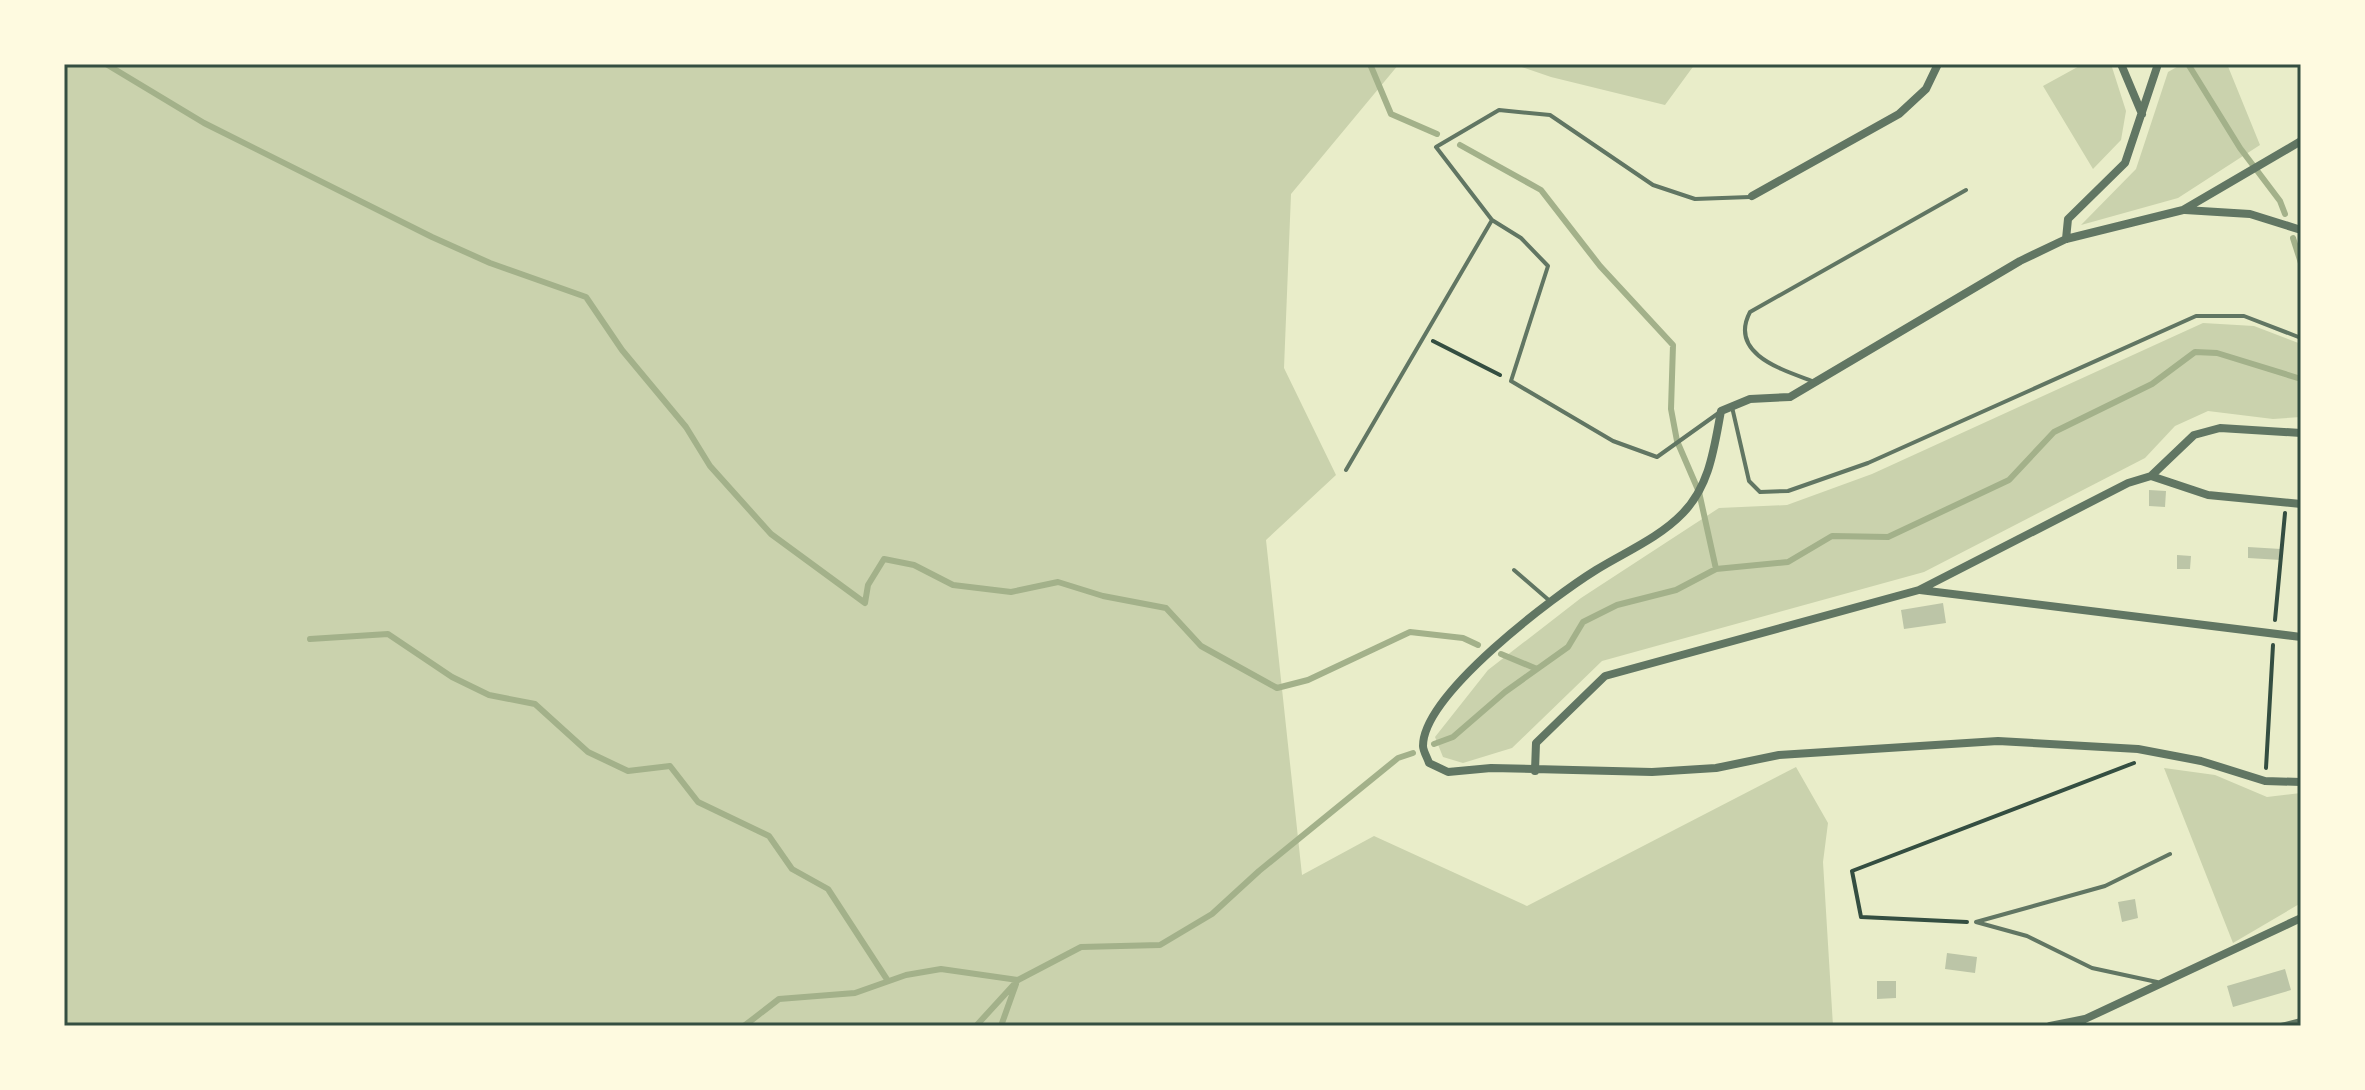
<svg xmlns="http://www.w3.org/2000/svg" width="2365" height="1090" viewBox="0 0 2365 1090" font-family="'Titillium Web',sans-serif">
<rect width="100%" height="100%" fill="#e9edc9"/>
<path fill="#cad2ad" d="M64,64H1399L1291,194L1284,368L1336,475L1266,540L1302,875L1374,836L1527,906L1796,767L1828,823L1823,862L1833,1026L1770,1023L1764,1026H64Z
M1513,64H1695L1665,105L1551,77Z
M2083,64H2111L2126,111L2121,140L2093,169L2043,86Z
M2182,64H2227L2260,145L2178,198L2081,225L2136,169L2168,72Z
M2203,323L2254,326L2301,344V417L2273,419L2208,411L2175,426L2145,458L1924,572L1602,661L1512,748L1463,763L1443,757L1435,737L1488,670L1581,598L1719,508L1787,505L1872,474Z
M2164,768L2215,775L2267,797L2301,793V903L2233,943Z"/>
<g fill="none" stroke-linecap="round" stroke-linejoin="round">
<path stroke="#a3b18a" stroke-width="6" d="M106,64L204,123L432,237L490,263L586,297L622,350L686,427L710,466L771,534L865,603L868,585L884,559L914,565L953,585L1011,592L1058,582L1103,596L1166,608L1201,646L1277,688L1308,680L1410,632L1463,638L1478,645
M1370,64L1391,114L1437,134
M2188,64L2240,148L2280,201L2285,214
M1460,145L1541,190L1600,266L1673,345L1671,409L1677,441L1699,492L1716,569
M2293,238L2301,263
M310,639L388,634L452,677L489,695L535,704L588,752L628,771L670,766L698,802L769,836L792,869L828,889L888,981
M1501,654L1537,669
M1434,744L1453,737L1505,692L1568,647L1583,622L1617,605L1676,590L1716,569L1788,562L1832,536L1888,537L2009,480L2054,432L2152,384L2195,352L2217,353L2301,379
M744,1026L779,999L855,993L906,975L941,969L1018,980
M976,1026L1018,980L1081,947L1160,945L1212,914L1259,871L1398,758L1413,753
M1001,1026L1016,984"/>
</g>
<path fill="#bcc5a7" d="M2149,490L2166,491L2165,507L2149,506Z
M2248,547L2281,549V560L2248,558Z
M2177,555L2191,556L2190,569H2177Z
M1943,603L1946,623L1904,629L1901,610Z
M2135,899L2138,918L2122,922L2118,902Z
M1947,953L1977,957L1975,973L1945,969Z
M2285,969L2291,990L2233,1007L2227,986Z
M1877,981H1896V998L1877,999Z"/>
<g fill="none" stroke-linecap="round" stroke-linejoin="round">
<path stroke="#344e41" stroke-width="4" d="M1433,341L1500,375
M2275,620L2285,513
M2266,768L2273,645
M1967,922L1861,917L1852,871L2134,763"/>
<path stroke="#617663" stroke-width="4" d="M1492,220L1521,238L1548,266L1511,381L1613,441L1657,457L1720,412
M1812,381C1783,370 1728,354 1750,312L1966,190
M1732,407L1749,481L1760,492L1788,491L1868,463L2196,316H2244L2301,338
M1346,470L1492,220L1436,147L1499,110L1550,115L1653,185L1695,199L1750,197
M1514,570L1551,602
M2157,982L2092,968L2027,936L1976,922L2105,886L2170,854
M2277,1026L2301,1020"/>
<path stroke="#617663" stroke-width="8" d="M2121,64L2142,114
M2301,141L2183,210L2066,239L2020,261L1790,397L1750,399L1721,411C1714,448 1710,485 1683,513C1659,538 1625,552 1596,570C1554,596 1423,694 1423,746C1423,751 1428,759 1429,763L1448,772L1491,768L1652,772L1716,768L1779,755L1998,741L2138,749L2201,761L2265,781L2301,782
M1752,196L1899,114L1926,89L1938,64
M2185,210L2250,214L2301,230
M2066,239L2068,219L2125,163L2158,64
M2151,476L2194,435L2220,428L2301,433
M1920,590L2301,637
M1535,771L1536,743L1605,676L1919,590L2128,483L2151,476L2208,495L2301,504
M2050,1026L2085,1019L2301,918"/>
</g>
<rect width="2365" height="1090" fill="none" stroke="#fefae0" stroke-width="132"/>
<rect x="66" y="66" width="2233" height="958" fill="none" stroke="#344e41" stroke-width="3"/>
</svg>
